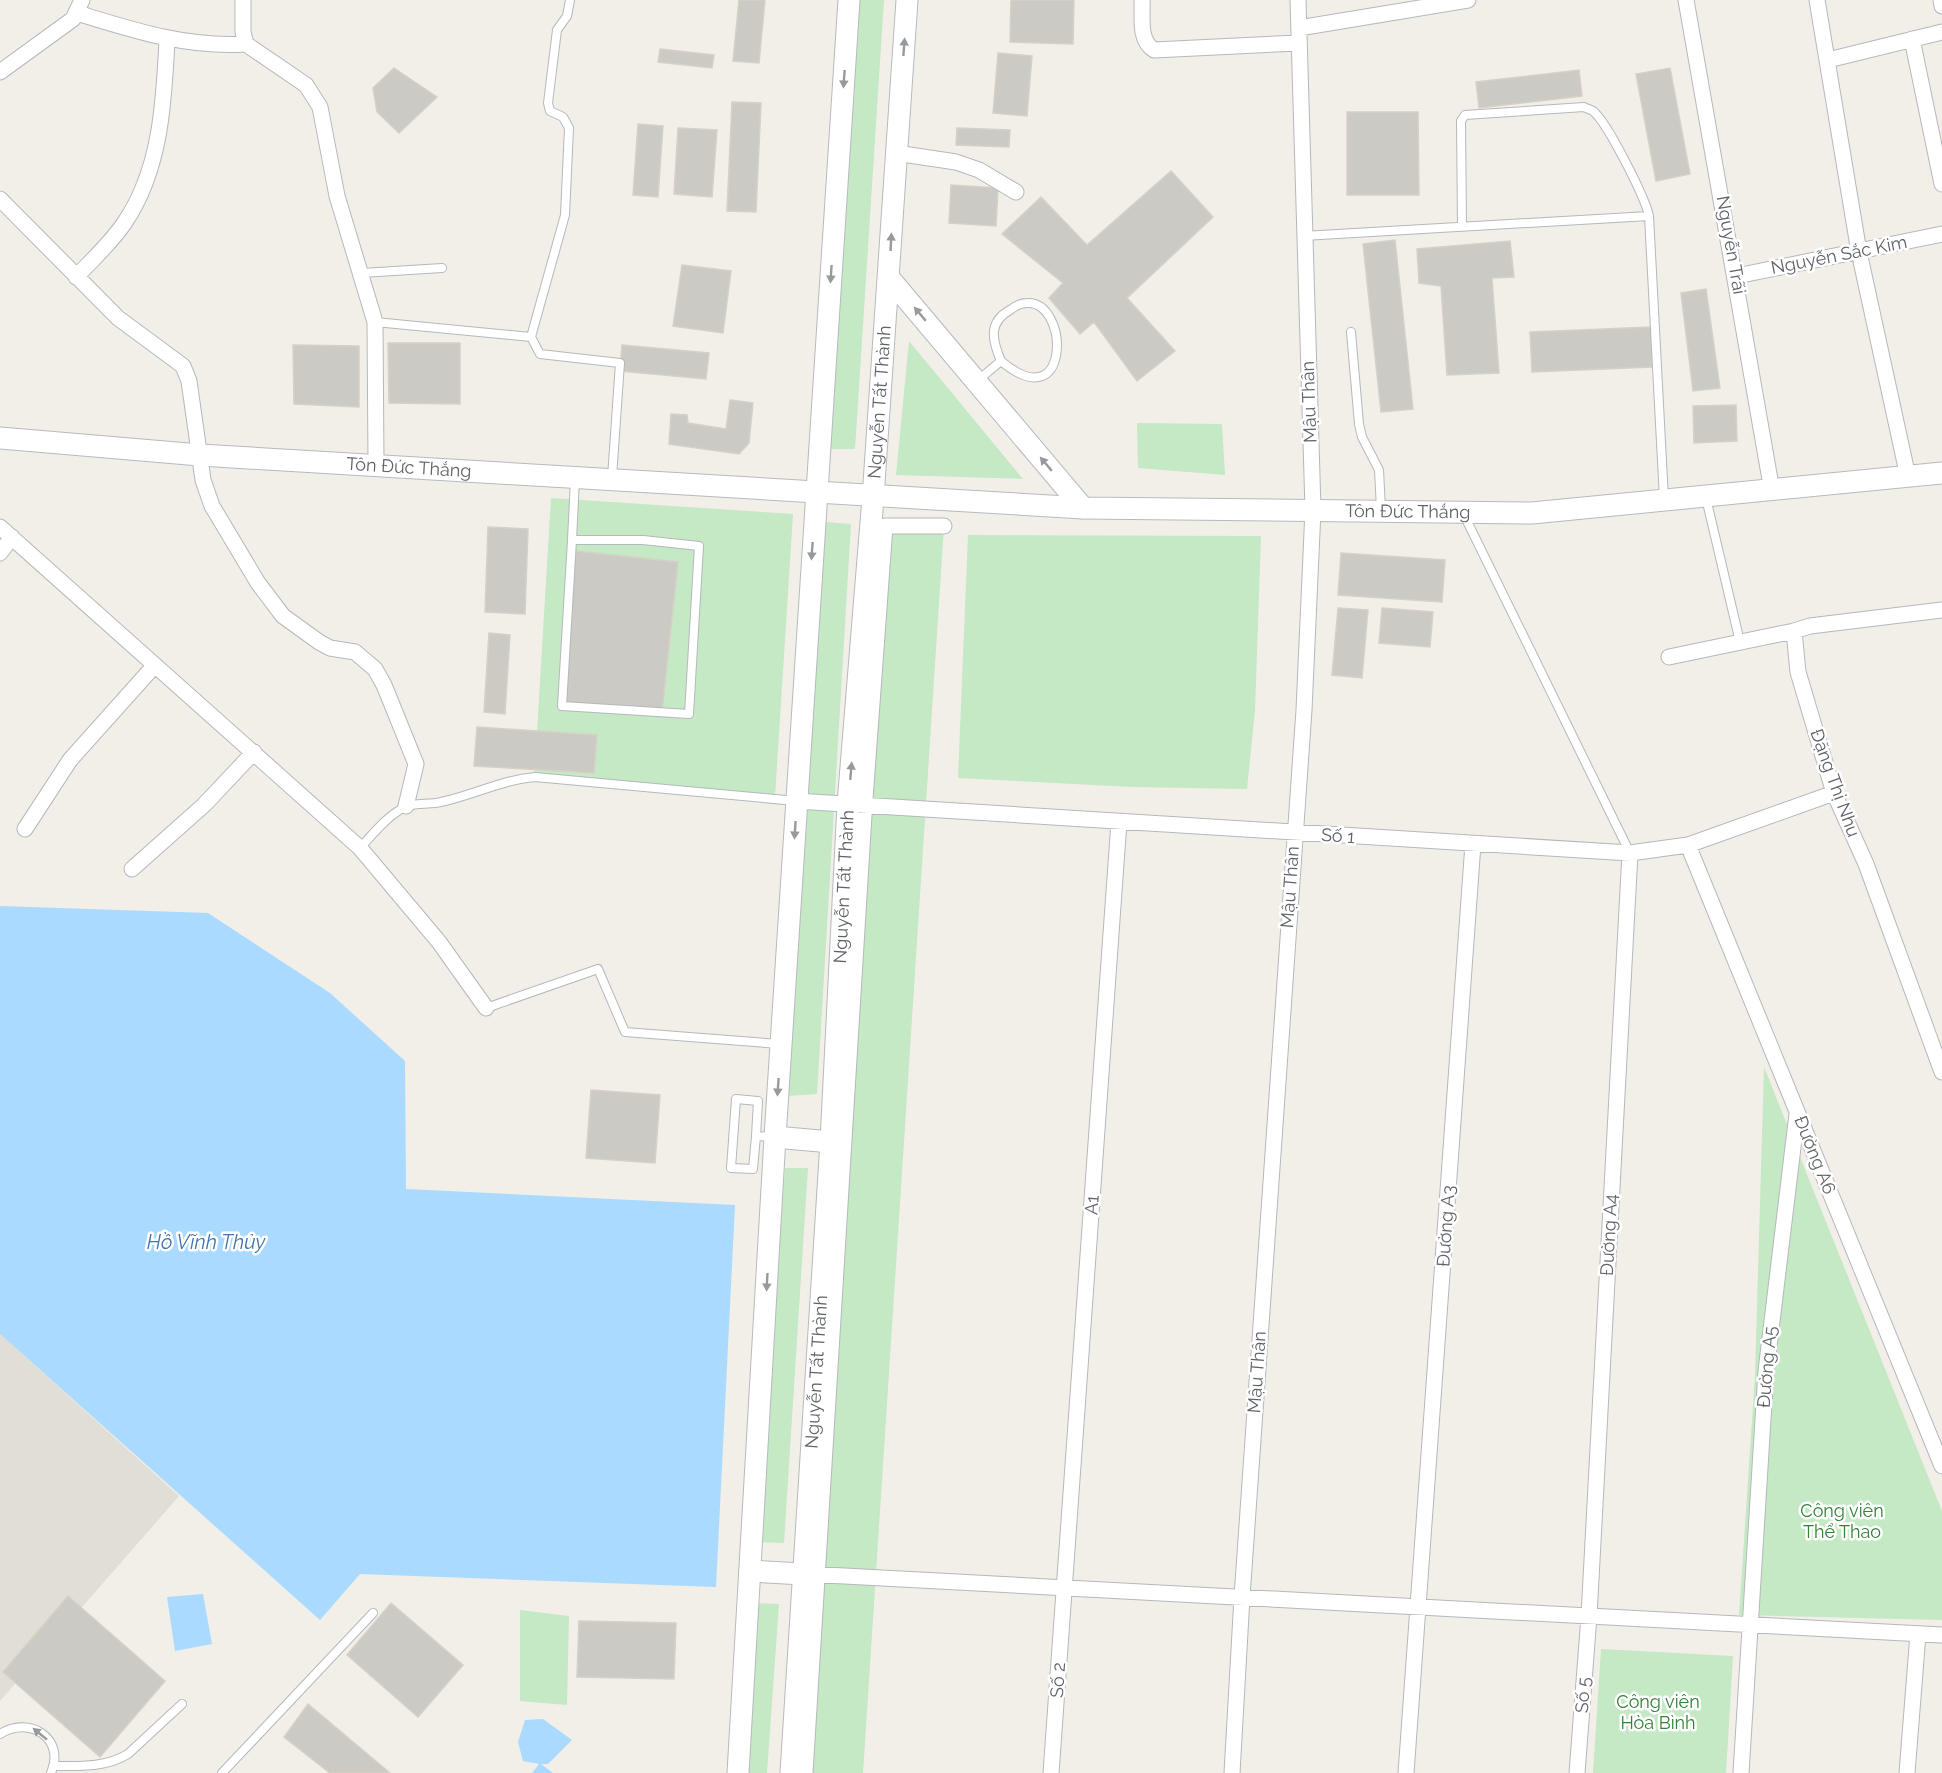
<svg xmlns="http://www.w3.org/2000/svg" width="1942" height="1773" viewBox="0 0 1942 1773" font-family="Raleway,sans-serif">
<rect width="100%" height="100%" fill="#f1efe8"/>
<path fill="#e1ded6" d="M0,1334L179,1496L0,1701Z"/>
<path fill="#c5e8c5" d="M857,0H884L855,449H830Z
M909,341L1023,479L896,475Z
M1137,423L1222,424L1225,475L1138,468Z
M551,498L793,514L775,797L534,782Z
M826,522L851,524L817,1094L786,1096Z
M885,526H944L863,1773H805Z
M968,535L1261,536L1255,711L1247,789L1132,787L958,778Z
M1764,1067L1942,1511V1620L1739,1615L1755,1375Z
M785,1168H808L784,1543L754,1542Z
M753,1603L779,1604L767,1773H742Z
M520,1610L569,1616L567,1705L520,1701Z
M1601,1649L1733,1656L1726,1773H1593Z"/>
<path fill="#aadaff" d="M0,906L208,913L330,993L405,1061L406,1189L735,1205L716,1587L360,1574L320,1620L0,1334Z
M203,1594L212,1644L175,1651L167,1597Z
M543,1719L572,1740L548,1764H541L553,1773H532L539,1764L523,1761L518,1742L525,1720Z"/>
<path fill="#cccac5" stroke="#d6d1c6" stroke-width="1.5" d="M739,0H765L759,63L733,61Z
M1011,0H1074L1073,44L1010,42Z
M660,49L714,55L712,68L658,62Z
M998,53L1032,56L1027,116L993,113Z
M394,68L437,97L399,133L377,112L373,88Z
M1670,68L1690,174L1656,181L1636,74Z
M1579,70L1582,96L1479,108L1476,82Z
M732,102L761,103L756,212L727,211Z
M1347,112H1418L1419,195H1347Z
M638,124L663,126L658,197L633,195Z
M678,128L717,130L712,197L674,194Z
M957,128L1010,130L1009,147L956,145Z
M1171,171L1213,217L1127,298L1175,351L1137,381L1094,322L1080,334L1049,298L1063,283L1002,234L1041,197L1087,245Z
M951,185L998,188L996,226L949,223Z
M1395,240L1413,409L1381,412L1363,244Z
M1510,241L1514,277L1492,278L1499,373L1447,375L1441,286L1419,283L1417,249Z
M682,265L731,271L723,333L673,326Z
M1706,289L1720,388L1693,391L1681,293Z
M1651,327L1652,367L1532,372L1530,332Z
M388,343H460V404L389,403Z
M293,345L359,346V407L294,404Z
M622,345L709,353L706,379L620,371Z
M730,400L753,403L749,443L739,454L669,444L671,414L687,415L688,423L726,429Z
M1736,405L1737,441L1694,443L1693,406Z
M488,527L528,529L525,614L485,612Z
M575,551L678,562L662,712L560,701Z
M1341,553L1445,560L1442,602L1338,595Z
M1338,608L1368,610L1362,678L1332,675Z
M1382,608L1433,612L1430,647L1379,643Z
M489,633L510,635L505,714L484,712Z
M477,727L597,735L594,773L474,766Z
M591,1090L660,1095L655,1163L586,1158Z
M68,1596L165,1681L100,1757L3,1672Z
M391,1603L463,1665L418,1717L347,1655Z
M579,1621L676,1623L674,1679L577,1677Z
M308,1704L390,1773H330L284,1737Z"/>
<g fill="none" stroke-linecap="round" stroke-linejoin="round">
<defs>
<path id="lane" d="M570,0L567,16L557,30L548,103L550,111L563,117L569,128L565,215L531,337L540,354L620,363L612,477
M1462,226L1461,121L1465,115L1584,107C1587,109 1590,109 1593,111C1607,122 1645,197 1649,216
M1303,236L1649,216L1664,499
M362,273L442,268
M375,322L531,337
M1351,332L1359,424L1362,437L1379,470L1381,509
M977,381L1001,361C992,340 988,322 1010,310C1015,306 1020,303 1027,303C1070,301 1071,420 1001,361
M1706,498L1740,642
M1464,515L1630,853
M572,540H643L699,546L689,714L562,706L572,540L575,479
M360,848C374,833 387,816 405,807C414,802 430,805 441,802C473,795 502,780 535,777L796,801
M486,1008L598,969L625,1032L779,1044
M756,1136L753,1169L731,1168L736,1099L758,1101L756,1136L773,1137
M0,1734C30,1715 66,1739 51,1773
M53,1766C79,1766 105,1768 128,1754L182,1704
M222,1773L373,1613"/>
<path id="street" d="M243,0V32L246,44L306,85L320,107L337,196L375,322L376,464
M1142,0C1143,17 1138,40 1154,50L1298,43
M1686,0L1772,491
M1817,0L1859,252L1908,477
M1941,0L1942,6
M77,13C133,30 186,48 246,44
M1299,28L1468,0
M1912,39L1942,184
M1828,60L1942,32
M0,72L73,19L82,0
M896,153L956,162L979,170L1016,192
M0,199L118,318L183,366L189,381L203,480L212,506L258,583L283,616L319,642L330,648L355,652L375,669L384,685L416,764L406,806
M1737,276L1942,234
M76,277C93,259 112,242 125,222C161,169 164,101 167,40
M0,527L360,848L439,942L486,1008
M0,553L12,537
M1942,610L1810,626L1794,631L1798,672L1834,793L1866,864L1942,1072
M1669,657L1794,631
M796,801L1630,853L1688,845L1834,793
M25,829L70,760L155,665
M1688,845L1942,1466
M132,869L204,805L254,752
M807,1574L1942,1635
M805,1773L865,799L885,526H944
M1051,1773L1119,822
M1232,1773L1242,1597L1304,710L1313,510L1298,0
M1406,1773L1473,844
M1577,1773L1589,1616L1630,853
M1741,1773L1766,1371L1797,1114
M1907,1773L1918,1634"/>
<g id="secondary">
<path d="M889,278L1083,508"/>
<path id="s1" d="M0,438L200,455L1083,508L1532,513L1942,473"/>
<path d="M775,1137L831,1142"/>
<path d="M750,1571L803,1574"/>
<path d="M738,1773L775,1137L849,0"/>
<path id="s2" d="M791,1773L831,1142L848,804L873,498L907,0"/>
</g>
</defs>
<use href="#lane" stroke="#b5b8bc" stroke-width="10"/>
<use href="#street" stroke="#b5b8bc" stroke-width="17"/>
<use href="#secondary" stroke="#b6babf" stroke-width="23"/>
<use href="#lane" stroke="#fff" stroke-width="8"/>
<use href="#street" stroke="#fff" stroke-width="15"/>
<use href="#secondary" stroke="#fff" stroke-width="21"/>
</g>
<defs><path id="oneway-solid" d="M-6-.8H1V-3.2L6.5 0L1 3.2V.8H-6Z" transform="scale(1.5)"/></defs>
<g fill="#979a9d">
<use href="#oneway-solid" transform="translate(904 47) rotate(-86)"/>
<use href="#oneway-solid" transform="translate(844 79) rotate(94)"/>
<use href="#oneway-solid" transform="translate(891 242) rotate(-87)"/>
<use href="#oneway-solid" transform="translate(831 274) rotate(94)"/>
<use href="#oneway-solid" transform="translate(920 314) rotate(-130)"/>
<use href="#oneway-solid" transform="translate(1046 464) rotate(-130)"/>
<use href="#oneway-solid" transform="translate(812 551) rotate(94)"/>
<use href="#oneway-solid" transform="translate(851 771) rotate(-85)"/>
<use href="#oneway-solid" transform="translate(795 830) rotate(94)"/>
<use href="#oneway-solid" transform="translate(778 1087) rotate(94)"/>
<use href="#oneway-solid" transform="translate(767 1282) rotate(93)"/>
<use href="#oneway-solid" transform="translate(40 1734) rotate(-141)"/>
</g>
<g text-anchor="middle" stroke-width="5" stroke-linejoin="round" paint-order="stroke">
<g font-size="18" fill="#5f6368" stroke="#fff">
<text transform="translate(1731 245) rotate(80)" y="6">Nguyễn Trãi</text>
<text transform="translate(1839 255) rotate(-11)" y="6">Nguyễn Sắc Kim</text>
<text dy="6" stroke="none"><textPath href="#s2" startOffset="1374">Nguyễn Tất Thành</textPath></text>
<text transform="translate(1309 402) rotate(-92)" y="6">Mậu Thân</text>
<text dy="6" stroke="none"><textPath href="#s1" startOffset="410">Tôn Đức Thắng</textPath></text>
<text dy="6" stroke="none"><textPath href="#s1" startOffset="1410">Tôn Đức Thắng</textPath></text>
<text transform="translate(1835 783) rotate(70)" y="6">Đặng Thị Nhu</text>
<text transform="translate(1338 836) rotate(4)" y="6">Số 1</text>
<text dy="6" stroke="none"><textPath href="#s2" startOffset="888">Nguyễn Tất Thành</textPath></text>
<text transform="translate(1290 887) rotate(-86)" y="6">Mậu Thân</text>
<text transform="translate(1815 1155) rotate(68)" y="6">Đường A6</text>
<text transform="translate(1092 1205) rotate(-86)" y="6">A1</text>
<text transform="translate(1446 1226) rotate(-86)" y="6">Đường A3</text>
<text transform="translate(1609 1235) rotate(-87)" y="6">Đường A4</text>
<text transform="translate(1767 1367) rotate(-85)" y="6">Đường A5</text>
<text dy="6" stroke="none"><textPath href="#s2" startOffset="402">Nguyễn Tất Thành</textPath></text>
<text transform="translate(1257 1372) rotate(-86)" y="6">Mậu Thân</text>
<text transform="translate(1058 1680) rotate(-86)" y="6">Số 2</text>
<text transform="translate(1583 1695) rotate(-86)" y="6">Số 5</text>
</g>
<g font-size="18" fill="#348238" stroke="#fff">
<text x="1842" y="1517">Công viên<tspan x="1842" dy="21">Thể Thao</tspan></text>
<text x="1658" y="1708">Công viên<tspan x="1658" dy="21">Hòa Bình</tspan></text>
</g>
<g font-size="20" font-style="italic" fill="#4174aa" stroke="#fff">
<text x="206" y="1249">Hồ Vĩnh Thủy</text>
</g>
</g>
</svg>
